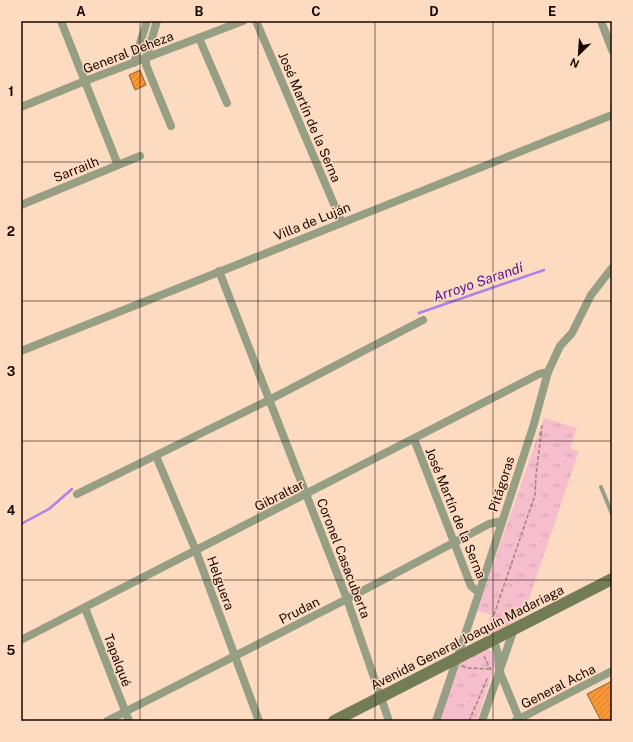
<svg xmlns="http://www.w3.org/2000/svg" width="633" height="742" viewBox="0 0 633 742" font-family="'Public Sans',sans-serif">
<defs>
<pattern id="grass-tufts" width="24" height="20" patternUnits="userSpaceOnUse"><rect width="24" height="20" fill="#f6becd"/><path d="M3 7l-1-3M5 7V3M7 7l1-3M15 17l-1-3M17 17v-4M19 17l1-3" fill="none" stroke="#d2a2ae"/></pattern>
<pattern id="building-hatch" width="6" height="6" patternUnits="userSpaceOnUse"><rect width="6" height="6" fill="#f69738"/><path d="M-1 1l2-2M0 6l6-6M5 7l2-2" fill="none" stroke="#d28130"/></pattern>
</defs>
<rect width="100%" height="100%" fill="#fddbc0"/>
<path fill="url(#grass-tufts)" d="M544,418L577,428L570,449L579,451L524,614L520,618L483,638L491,615L477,611Z
M483,650H490C495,654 496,658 495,665L477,721H440L460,663Z"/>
<path fill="#f6becd" d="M445,709L462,715L460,721H442Z"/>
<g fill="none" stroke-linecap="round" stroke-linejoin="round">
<path stroke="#ac81e9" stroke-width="2.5" d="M419,313L544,270
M21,524L49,509L72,489"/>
</g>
<path fill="url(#building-hatch)" stroke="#916033" d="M140,70L146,85L135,90L129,75Z
M612,681V721H601L587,694Z"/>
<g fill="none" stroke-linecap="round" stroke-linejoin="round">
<path stroke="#a28673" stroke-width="1.5" stroke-dasharray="4 2" stroke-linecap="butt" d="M541,435L542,425
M488,632L535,495L536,475L541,435L539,433
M484,656L491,670
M462,666L467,668L490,669
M469,721L488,677"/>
<path stroke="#969e83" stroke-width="4" d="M601,487L612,514"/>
<path stroke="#969e83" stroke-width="8" d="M61,21L118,165
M157,21L146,58V65L171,126
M256,21L342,223
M601,21L612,50
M199,38L227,103
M134,63L147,21
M21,107L85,81L243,21
M21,205L140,156
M219,271L347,599L389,721
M21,351L612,115
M414,439L471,586L479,593
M156,456L196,551L259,721
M77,494L269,400L423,320
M85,608L129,721
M21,640L539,374L548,372
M494,640L498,654L499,670L520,721
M107,721L347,599L489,524L502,521
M436,721L479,593L533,427L548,372L560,346L572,333L591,295L612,268
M482,721L514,629
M515,721L612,671"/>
<path stroke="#727d55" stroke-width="12" d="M334,721L612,579"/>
</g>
<path fill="none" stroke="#1a0700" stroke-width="1" stroke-opacity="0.55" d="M140,21V721M258,21V721M375,21V721M493,21V721M21,162H612M21,301H612M21,441H612M21,580H612"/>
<g text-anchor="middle" stroke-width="3" stroke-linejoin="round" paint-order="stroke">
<g font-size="13" fill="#1a0700" stroke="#fddbc0">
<text transform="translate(128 52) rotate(-21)" y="5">General Deheza</text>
<text transform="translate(310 117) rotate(67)" y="5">José Martín de la Serna</text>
<text transform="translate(76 169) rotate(-22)" y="5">Sarrailh</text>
<text transform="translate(312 221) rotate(-22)" y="5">Villa de Luján</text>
<text transform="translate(501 484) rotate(-72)" y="5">Pitágoras</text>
<text transform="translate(279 495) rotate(-27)" y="5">Gibraltar</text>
<text transform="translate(456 513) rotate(68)" y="5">José Martín de la Serna</text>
<text transform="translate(344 558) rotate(69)" y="5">Coronel Casacuberta</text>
<text transform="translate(221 583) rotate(70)" y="5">Helguera</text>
<text transform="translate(299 610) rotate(-27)" y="5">Prudan</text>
<text transform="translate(467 637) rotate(-27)" y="5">Avenida General Joaquín Madariaga</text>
<text transform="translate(118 660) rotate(69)" y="5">Tapalqué</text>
<text transform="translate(558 686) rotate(-27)" y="5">General Acha</text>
</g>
<g font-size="14" font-style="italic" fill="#571592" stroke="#fddbc0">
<text transform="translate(478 282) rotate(-19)" y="5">Arroyo Sarandí</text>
</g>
</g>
<rect width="633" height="742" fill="none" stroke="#fddbc0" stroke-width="44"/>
<g transform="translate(579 54) rotate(205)" stroke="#fddbc0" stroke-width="3" paint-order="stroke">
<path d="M0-3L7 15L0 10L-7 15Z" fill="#1a0700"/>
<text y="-6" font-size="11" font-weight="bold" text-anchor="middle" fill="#1a0700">N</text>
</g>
<rect x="22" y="22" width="589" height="698" fill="none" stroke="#1a0700" stroke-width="1.5"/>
<g font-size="13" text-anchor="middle" font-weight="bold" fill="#1a0700">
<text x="81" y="16">A</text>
<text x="199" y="16">B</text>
<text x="316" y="16">C</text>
<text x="434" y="16">D</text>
<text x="552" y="16">E</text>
<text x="11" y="96">1</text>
<text x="11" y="236">2</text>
<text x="11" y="376">3</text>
<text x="11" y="515">4</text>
<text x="11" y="655">5</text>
</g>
</svg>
